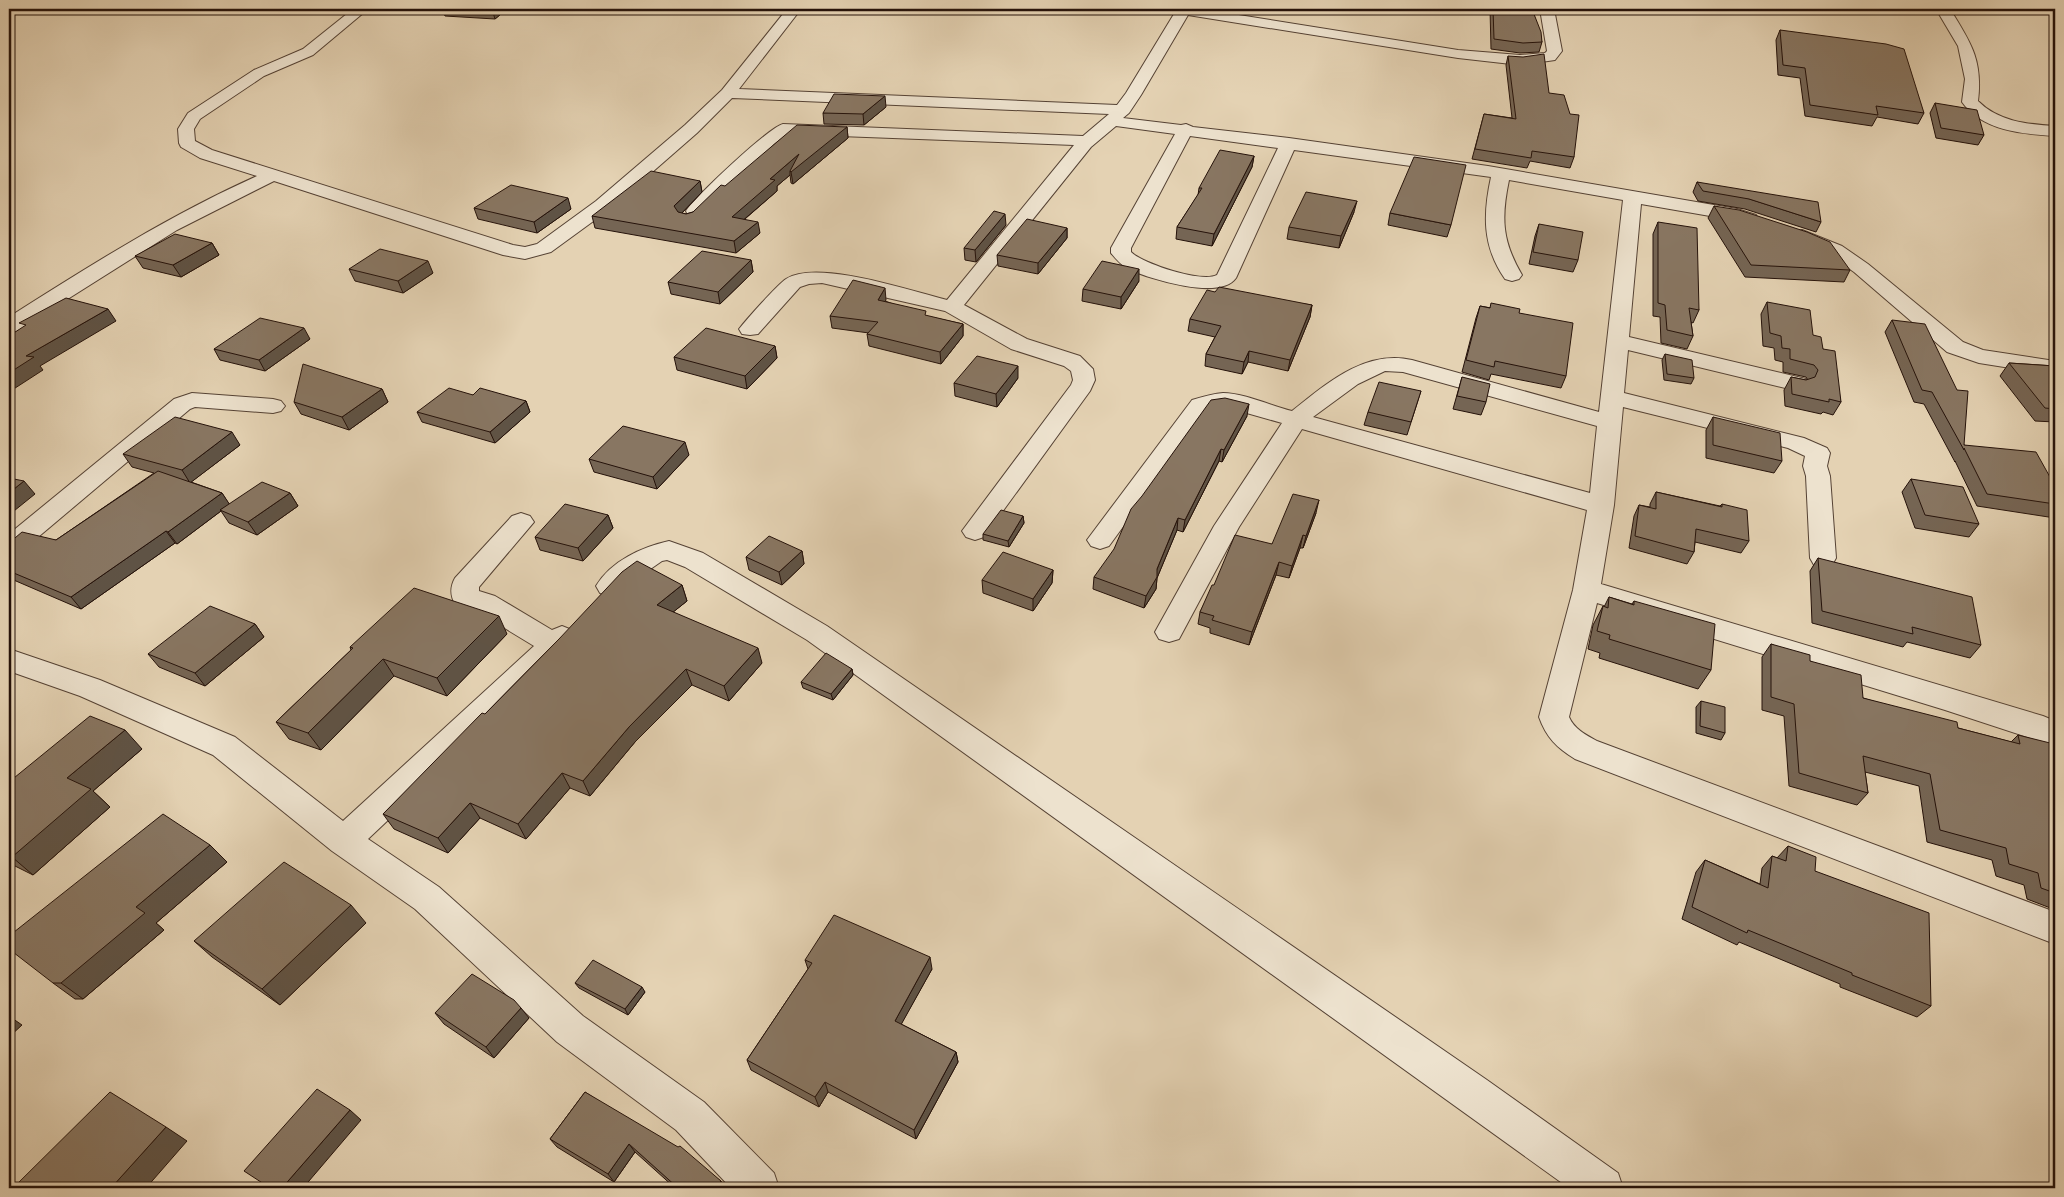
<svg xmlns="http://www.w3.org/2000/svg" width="2064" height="1197" viewBox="0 0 2064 1197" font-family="'Sorts Mill Goudy',serif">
<rect width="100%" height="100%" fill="#e4d2b3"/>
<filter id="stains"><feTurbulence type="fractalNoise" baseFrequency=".004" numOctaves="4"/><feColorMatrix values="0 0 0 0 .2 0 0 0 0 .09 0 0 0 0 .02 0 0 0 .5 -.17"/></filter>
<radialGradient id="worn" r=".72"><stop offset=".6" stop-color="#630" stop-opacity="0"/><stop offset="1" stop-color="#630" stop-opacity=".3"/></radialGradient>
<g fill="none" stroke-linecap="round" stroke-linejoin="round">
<defs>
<path id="minor" d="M353,9H368L313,55L264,76L200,119L194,129L195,141L212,150L513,245L525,247L537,244L596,201L685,125L722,90L787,9H801L739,89L1117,105L1126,93L1177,9H1201L1458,50L1520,55L1545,53L1547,51L1540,9H1554L1562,51L1555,60L1520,65L1458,58L1188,15L1141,95L1129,113L1123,118L1181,125L1186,124L1193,127L1289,138L1488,166L1737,209L1756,215L1758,219L1756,223L1749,225L1733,220L1641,204L1629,337L1806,379L1809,384L1806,389L1798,391L1628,350L1624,393L1804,438L1827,448L1830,453L1827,466L1830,476L1836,558L1832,565L1823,567L1814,565L1810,558L1806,476L1803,466L1805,456L1788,448L1623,407L1614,505L1601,584L2043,716L2055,721V746L1945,710L1597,603L1569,717C1574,729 1586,735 1597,741L2055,912V944L1575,759C1557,748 1546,737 1539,717L1573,590L1587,510L1302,429L1239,527L1179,639L1169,642L1159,639L1155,632L1214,526L1282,423L1229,408L1208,410L1109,546L1100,549L1091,546L1087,540L1192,400C1202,397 1212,394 1223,393C1243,393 1272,406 1292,411C1326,384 1365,349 1412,360L1599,412L1623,200L1509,180C1501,218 1502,241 1522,275L1519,279L1512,281L1505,279C1482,246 1483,214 1491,177L1294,150L1236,278C1220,301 1150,279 1128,269C1121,265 1116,259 1111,253V248L1175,134L1116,126L1091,147L964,305L1027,339L1080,356L1093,369L1095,380L1090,391L984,537L975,540L966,537L962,531L1071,385L1073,380L1071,371L1064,366L1011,349L945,311L822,283L809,284L800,287L758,334L750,335L742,334L739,329C746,320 778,284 786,279C817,259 911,291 947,300L1074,145L787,134L774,144L702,215L695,217L688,215L686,211C696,196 768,128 783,124L1083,136L1109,114L732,98L697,133L610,209L551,252L525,259L503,255L274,181L177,230L17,331L9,332V317C89,266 170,215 257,176L200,158L181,147L179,143L178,129L188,113L254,70L303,49ZM1190,136L1278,148L1217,275C1202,283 1143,264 1131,252V248ZM1385,371L1403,372L1597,426L1590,493L1313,417L1358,384Z
M1936,9H1950C1971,43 1983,60 1978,101C1999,122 2027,124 2055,126V136C2023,134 1982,131 1962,102L1965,79L1958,46Z
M1802,230L1842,246L1868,264L1963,342L1983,350L2055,361V375L1979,363L1947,352L1854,272L1828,254L1795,240L1792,236L1795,232Z
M192,393L273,399L281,401L285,406L281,411L273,413L195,407L190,409L18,554L9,557V534L174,399Z
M521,513L530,516L534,522L479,587V591L495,596L552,630L562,626L572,630L576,637L565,653L368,839L439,887L583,1016L704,1102L774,1173L779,1188H731L676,1130L557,1042L415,909L332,851L213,755L80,696L9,671V649L100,680L235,737L343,821L534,646L475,610L455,604C450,595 450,587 455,578L512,516Z
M669,541L703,553L827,626L1487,1080L1618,1173L1623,1188H1569L807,640L685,567L667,560L662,561L626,586L620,593L610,596L600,593L596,586C611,561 642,547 669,541Z"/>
</defs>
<use href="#minor" stroke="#554234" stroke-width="2"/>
<use href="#minor" fill="#ede2ce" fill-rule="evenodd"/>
</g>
<path fill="#756554" stroke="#25120a" d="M442,9H507L495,19L445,16Z
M1490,9H1532L1542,42L1539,52L1520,53L1491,49Z
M1780,30L1924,113L1918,124L1877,117L1872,126L1805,116L1800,78L1778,75L1776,40Z
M1508,56L1549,93L1574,157L1570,168L1530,161L1527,168L1472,159L1484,114L1512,118L1506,65Z
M1935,103L1984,135L1978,145L1936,138L1930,113Z
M886,107L864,125L824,124L823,113Z
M847,127L848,138L793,184L791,183L790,175L777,186V191L745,219L760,233L736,253L595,228L592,216L700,181L702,192L682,213L686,214L693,212Z
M1254,156L1252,167L1212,246L1176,239L1177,227L1198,195L1199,188Z
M1697,182L1821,222L1816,232L1745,209L1698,201L1693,192Z
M1714,206L1850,270L1844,282L1745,277L1708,218Z
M474,208L571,209L537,233L478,219Z
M1354,212L1339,248L1287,239L1289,227Z
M1390,213L1451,225L1447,237L1388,225Z
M1658,222L1699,310L1693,323L1691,322L1693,336L1687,349L1661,343L1660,317L1653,316V234Z
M1539,224L1578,260L1573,272L1529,264L1535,236Z
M1006,225L976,262L965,260L964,248Z
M1067,228V238L1038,274L998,266L997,255Z
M212,243L219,255L181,277L143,268L135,256Z
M751,260L753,272L720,304L671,294L668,282Z
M349,269L433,273L403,293L355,281Z
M1139,281L1121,309L1082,301L1083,289Z
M1215,292L1312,305L1310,317L1288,371L1248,362L1242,374L1205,366L1206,354L1215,337L1188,331L1190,319Z
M886,300L885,301L926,316L963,324V336L941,364L869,346L867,334L869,333L832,328L830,316Z
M1767,302L1813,335L1823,349L1841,402L1833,415L1823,412L1821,414L1785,406L1784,390L1791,377L1806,380H1808L1806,377L1783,372V362L1775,360L1774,348L1763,346L1761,314Z
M1480,306L1519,313L1566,376L1561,388L1491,374L1489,380L1462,372L1476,318Z
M1892,320L1964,445L2055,486V518L1977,506L1955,461V462L1924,404L1914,402L1885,332Z
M310,339L265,371L220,360L214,349Z
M775,346L777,358L747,389L677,370L674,357Z
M1665,354L1694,378L1691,384L1664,380L1662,360Z
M2009,363L2055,366V422L2035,421L2000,376Z
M1462,377L1486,402L1481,415L1453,409Z
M1018,378L997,407L955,396L954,383Z
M382,389L388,402L349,430L301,414L294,402Z
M1421,391L1407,435L1364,425L1368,412Z
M473,395L526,401L530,412L495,443L422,422L417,412Z
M1247,416L1222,462L1219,461L1183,532L1177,530L1157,578L1156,589L1144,608L1093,589L1094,577Z
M1713,417L1782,461L1774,473L1706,458V430Z
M240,445L191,482L222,493L229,504L290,493L298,506L257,535L229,523L221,511L177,544L175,543L81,609L9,578V543L56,540L154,473L132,467L123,454Z
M689,455L657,489L594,472L589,459Z
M1911,479L1979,524L1969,537L1915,528L1902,492Z
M1656,492L1720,506L1722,504L1749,541L1741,553L1695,542L1694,552L1687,564L1629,548L1634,516L1639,505L1650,507V504Z
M1316,513L1303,548H1300L1289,578L1276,575L1249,645L1210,633V628L1198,624L1200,612L1214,585Z
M608,515L613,528L583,561L540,550L535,537Z
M1023,516L1024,523L1009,547L983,540V534Z
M802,551L804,564L782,585L749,570L746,557Z
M1818,558L1981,645L1970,658L1907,642L1903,647L1812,623L1810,571Z
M1053,570L1052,583L1033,611L983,593L982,580Z
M682,585L687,601L673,612L762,663L729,701L692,685L635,742L590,796L570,788L526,839L480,818L448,853L394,829L383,814L485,714L559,639Z
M1609,597L1632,604L1634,601L1711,670L1698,689L1599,658L1600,653L1588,649L1593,625L1603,606L1604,607Z
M255,624L264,637L205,686L159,667L148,654Z
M507,634L447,696L394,676L321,750L289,739L276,722L351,650L350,647Z
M1771,644L1810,661L1863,698L1958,728L2011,742L2018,735L2055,762V907L2053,909L2027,899L2024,885L1996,876L1992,860L1927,842L1919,786L1865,772L1868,793L1857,805L1789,786L1784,716L1762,710V657Z
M852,669L853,675L833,700L803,688L801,682Z
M1701,701L1725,733L1721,740L1696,733V707Z
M142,749L93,791L110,807L33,875L9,863V782Z
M1788,846L1815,871L1931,1006L1917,1017L1840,987V984L1739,942L1737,945L1682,919L1696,872L1705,860L1760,884L1762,868L1772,856L1777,858Z
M227,862L156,923L164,930L83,999H75L53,983Z
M366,923L280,1005L212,957L194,941Z
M805,960L932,969L901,1024L956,1052L958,1062L916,1139L828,1092L819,1107L751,1070L747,1060L808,969Z
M575,983L645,992L628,1015L579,988Z
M435,1013L529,1018L494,1058L444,1024Z
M585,1092L721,1181L725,1188H675L635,1152L614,1182L557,1147L550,1139Z"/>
<path fill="#5f5345" stroke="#25120a" d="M492,9H507L495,19Z
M885,96L886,107L864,125L863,114Z
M847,127L848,138L793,184L791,172L790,171V175L777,186V191L734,228L732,217L770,179L799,154Z
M1254,156L1252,167L1212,246L1214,234Z
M700,181L702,192L677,218L674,206Z
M568,198L571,209L537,233L534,222Z
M1357,201L1354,212L1339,248L1341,236Z
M1005,214L1006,225L976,262L975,250Z
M758,222L760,233L736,253L734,241Z
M1067,228V238L1038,274V263Z
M212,243L219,255L181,277L173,265Z
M751,260L753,272L720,304L718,292Z
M428,261L433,273L403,293L398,281Z
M1139,269V281L1121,309V297Z
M885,288L886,300L880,311L878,300Z
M1312,305L1310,317L1288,371L1290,360Z
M108,309L116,321L40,366L43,370L9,392V373L26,356Z
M963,324V336L941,364L940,352Z
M304,328L310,339L265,371L259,360Z
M775,346L777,358L747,389L745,376Z
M1249,351L1248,362L1242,374L1244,362Z
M1018,366V378L997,407L996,394Z
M382,389L388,402L349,430L342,417Z
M526,401L530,412L495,443L490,432Z
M1249,404L1247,416L1222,462L1224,450Z
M232,432L240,445L190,483L182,470Z
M685,442L689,455L657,489L653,477Z
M1221,449L1219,461L1183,532L1185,520Z
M24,481L35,494L9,515V493Z
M222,493L230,505L220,510L221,511L177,544L168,532Z
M290,493L298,506L257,535L248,522Z
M1319,500L1316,513L1303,548L1306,536Z
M608,515L613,528L583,561L578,548Z
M1023,516L1024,523L1009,547L1008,541Z
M1178,518L1177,530L1157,578L1156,589L1144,608L1146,596Z
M166,531L175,543L81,609L71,597Z
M1303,535L1300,548L1289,578L1292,566Z
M802,551L804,564L782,585L779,572Z
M1279,562L1276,575L1249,645L1252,632Z
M1053,570L1052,583L1033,611V599Z
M682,585L687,601L662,621L657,605Z
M499,616L507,634L447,696L437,678Z
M255,624L264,637L205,686L195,673Z
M758,648L762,663L729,701L724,686Z
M383,659L394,676L321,750L308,733Z
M686,669L692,685L635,742L590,796L583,781L629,727Z
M852,669L853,675L833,700L831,694Z
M125,730L142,749L93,791L110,807L33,875L12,857L67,778Z
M562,773L570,788L526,839L518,824Z
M470,803L480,818L448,853L438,838Z
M210,845L227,862L156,923L164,930L83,999L61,983L136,907Z
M351,905L366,923L280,1005L262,989Z
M930,957L932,969L897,1032L895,1021Z
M642,987L645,992L628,1015L625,1009Z
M521,1008L529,1018L494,1058L486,1047Z
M9,1016L22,1025L9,1037Z
M956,1052L958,1062L916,1139L914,1130Z
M825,1082L828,1092L819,1107L815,1097Z
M350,1110L361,1120L303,1188H282Z
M166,1127L187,1141L146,1188H111Z
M629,1144L635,1152L614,1182L608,1174Z
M721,1181L725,1188H715Z"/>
<path fill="#887662" stroke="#25120a" d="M1493,9H1532L1541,32L1542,42L1523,43L1494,39Z
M1780,30L1886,44L1904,49L1924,113L1876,106L1878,115L1810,105L1805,68L1783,65Z
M1544,54L1549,93L1564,95L1570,114L1579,115L1574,157L1532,151L1531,158L1475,149L1484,114L1516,119L1508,56L1523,57Z
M834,94L885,96L863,114L823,113Z
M1935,103L1977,110L1984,135L1941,128Z
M797,125L847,127L791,172L790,171L799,154L770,179L775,180L732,217L758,222L734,241L592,216L651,171L700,181L674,206L678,212L686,214L693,212L721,185L725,186Z
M1220,150L1254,156L1214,234L1177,227L1202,188H1199Z
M1414,157L1466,165L1451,225L1390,213Z
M1697,182L1818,202L1821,222L1749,199L1703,191Z
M511,185L568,198L534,222L474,208Z
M1306,192L1357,201L1341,236L1289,227Z
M1714,206L1739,210L1807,232L1830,242L1850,270L1751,265Z
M994,211L1005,214L975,250L964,248Z
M1027,219L1067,228L1038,263L997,255Z
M1658,222L1697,228L1699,310L1689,308L1693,336L1667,330L1665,305L1658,303Z
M1539,224L1583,232L1578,260L1533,252Z
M175,234L212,243L173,265L135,256Z
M380,249L428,261L398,281L349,269Z
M702,251L751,260L718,292L668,282Z
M1102,261L1139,269L1121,297L1083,289Z
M853,280L885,288L878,300L926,311L925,315L963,324L940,352L867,334L878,322L830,316Z
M1219,287L1312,305L1290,360L1249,351L1244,362L1206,354L1221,326L1190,319L1207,290L1215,292Z
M66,298L108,309L26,356L34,357L9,373V336L26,325L19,323Z
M1767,302L1810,310L1813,335L1821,337L1823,349L1835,351L1841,402L1829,399V402L1792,394L1791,377L1806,380L1815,377L1818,370L1814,365L1790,359V349L1782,348L1781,336L1770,333Z
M1491,303L1520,309L1519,313L1573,323L1566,376L1495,361L1494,367L1466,360L1480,306L1490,308Z
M260,318L304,328L259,360L214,349Z
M1892,320L1925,324L1957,390L1968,391L1964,445L2036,452L2055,486V504L1987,494L1964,448V450L1932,392L1922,390Z
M706,328L775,346L745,376L674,357Z
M1665,354L1692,360L1694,378L1667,374Z
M977,356L1018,366L996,394L954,383Z
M2009,363L2055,366V409L2045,408Z
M303,364L382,389L342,417L294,402Z
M1462,377L1490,384L1486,402L1457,396Z
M1379,382L1421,391L1411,422L1368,412Z
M449,388L473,395L480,388L526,401L490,432L417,412Z
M1225,398L1249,404L1224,450L1221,449L1185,520L1178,518L1157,569V577L1146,596L1094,577L1114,549L1131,509L1142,496L1211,400Z
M175,417L232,432L182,470L123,454Z
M1713,417L1780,433L1782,461L1713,445Z
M623,426L685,442L653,477L589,459Z
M158,471L222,493L168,532L166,531L71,597L9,571V543L22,532L56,540Z
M9,478L24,481L9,493Z
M1911,479L1963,487L1979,524L1925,515Z
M262,482L290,493L248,522L220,510Z
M1656,492L1722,507V504L1747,510L1749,541L1696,529L1694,552L1635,536L1639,505L1656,509Z
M1293,494L1319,500L1306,536L1303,535L1292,566L1279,562L1252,632L1212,620L1214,616L1200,612L1212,585H1214L1235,535L1272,544Z
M565,504L608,515L578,548L535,537Z
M1001,510L1023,516L1008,541L983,534Z
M769,536L802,551L779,572L746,557Z
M1003,552L1053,570L1033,599L982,580Z
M1818,558L1972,597L1981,645L1912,627L1913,634L1822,611Z
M637,561L682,585L657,605L758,648L724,686L686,669L629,727L583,781L562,773L518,824L470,803L438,838L383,814L482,713L485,714L559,639L622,572Z
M414,588L499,616L437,678L383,659L308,733L276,722L353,648L350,647Z
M1609,597L1634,605V601L1715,624L1711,670L1609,639L1610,635L1597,631L1603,606L1608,608Z
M210,606L255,624L195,673L148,654Z
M1771,644L1810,655V661L1861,675L1863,698L1957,722L1958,728L2020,744L2018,735L2050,743L2055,762V893L2041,888L2038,873L2009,864L2006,848L1940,830L1930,774L1863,756L1868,793L1799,773L1794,704L1771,697Z
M826,653L852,669L831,694L801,682Z
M1701,701L1725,707V733L1700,726Z
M90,716L125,730L67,778L91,789L12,857L9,855V782Z
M163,814L210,845L136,907L145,913L61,983H53L9,949V936Z
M1788,846L1816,857L1815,871L1929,913L1931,1006L1852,975V973L1748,930L1747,933L1692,907L1705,860L1768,888L1772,856L1786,861Z
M284,862L351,905L262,989L194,941Z
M834,915L930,957L895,1021L956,1052L914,1130L825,1082L815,1097L747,1060L812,963L805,960Z
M593,960L642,987L625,1009L575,983Z
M472,974L514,1000L521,1008L486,1047L435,1013Z
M317,1089L350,1110L282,1188H270L244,1171Z
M110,1092L166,1127L111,1188H13Z
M585,1092L678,1147L680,1146L721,1181L715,1188H678L629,1144L608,1174L550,1139Z"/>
<rect width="2064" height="1197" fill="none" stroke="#e4d2b3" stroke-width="30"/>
<rect x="10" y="10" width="2044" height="1177" fill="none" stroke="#25120a" stroke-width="2.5"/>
<rect x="15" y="15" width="2034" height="1167" fill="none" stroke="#25120a"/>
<rect width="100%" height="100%" filter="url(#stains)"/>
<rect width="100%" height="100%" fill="url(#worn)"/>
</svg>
